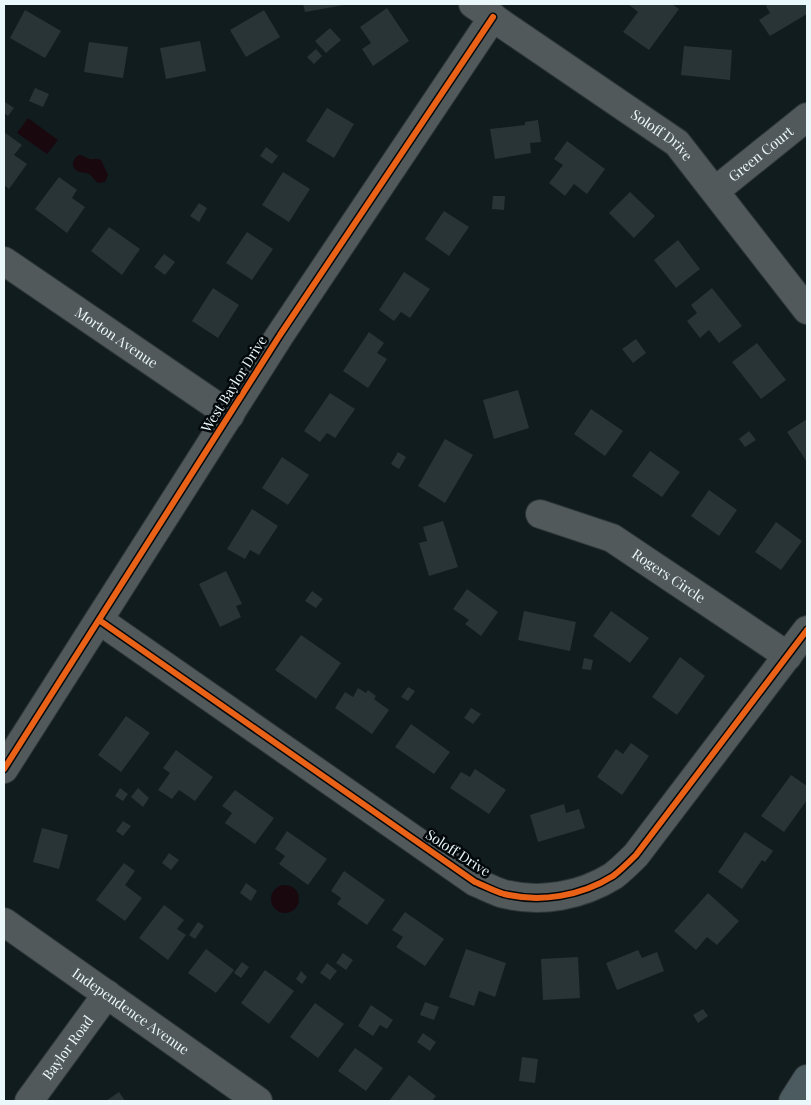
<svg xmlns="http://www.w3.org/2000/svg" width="811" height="1105" viewBox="0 0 811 1105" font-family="'Playfair Display',serif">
<rect width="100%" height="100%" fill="#111c1f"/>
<path fill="#1a080f" d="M28,118L58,140L47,154L17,133Z
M79,155C84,155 87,159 91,159C96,159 97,158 101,160L108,175L105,182L98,183C94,180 93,177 89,174C85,172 81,173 77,171C70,166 73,158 79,155Z
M271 899a14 14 0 1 1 28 0a14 14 0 1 1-28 0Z"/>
<path fill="#293437" d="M303,4H344V5L305,12Z
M628,4H672L679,9L649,50L623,32L638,12Z
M768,4H807V14L770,36L759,20L770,13L766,6Z
M387,8L409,41L373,66L362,49L371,43L360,27Z
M25,10L61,31L45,58L10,38Z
M264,10L280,37L246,57L230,30Z
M330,28L341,40L326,53L315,41Z
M200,41L206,71L166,79L160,48Z
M89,42L128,47L123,78L84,72Z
M684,46L732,50L730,80L681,75Z
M316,49L322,56L314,64L307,57Z
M35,88L49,94L43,107L29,101Z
M5,102L14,108L8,116L4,113Z
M327,108L354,124L334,158L306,141Z
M538,120L541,142L530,143L531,153L495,159L490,129L525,125V122Z
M4,132L22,145L14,155L27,164L9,189L4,185Z
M567,141L605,169L587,194L574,184L565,196L549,183L563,165L554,159Z
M266,147L278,156L272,164L260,156Z
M283,172L310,189L289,222L262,205Z
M59,177L77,190L72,198L85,207L67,233L35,209Z
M630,192L655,216L634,238L609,213Z
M493,196H505L504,210L492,209Z
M199,203L207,208L199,222L190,216Z
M444,211L469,227L449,256L425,239Z
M109,227L140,249L122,275L91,251Z
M247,232L273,249L252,280L226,263Z
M678,240L700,269L676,288L654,260Z
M164,254L175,262L165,275L154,267Z
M404,272L430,289L410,318L401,312L394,321L379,310Z
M213,288L239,305L218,338L192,321Z
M712,288L742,326L719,343L709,330L700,338L687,321L697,313L691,305Z
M369,332L384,343L377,353L387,359L368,388L343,371Z
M636,339L646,353L633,363L622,349Z
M757,343L786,380L761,399L732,362Z
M518,390L529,428L494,439L483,400Z
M330,393L355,409L335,438L327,433L320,442L304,431Z
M591,409L623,431L605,456L574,434Z
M807,419V462L787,432Z
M749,431L756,440L745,447L739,439Z
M445,439L473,455L445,503L418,486Z
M650,451L680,472L662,497L632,476Z
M398,452L406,457L399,469L391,464Z
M282,457L309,475L288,505L262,488Z
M709,490L737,510L719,536L691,516Z
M252,509L278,526L259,555L250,550L245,559L227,549Z
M443,521L458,567L429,576L419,543L427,541L423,527Z
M776,522L802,541L781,570L755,552Z
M226,571L242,604L236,606L241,617L220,627L199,584Z
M467,589L498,612L481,636L465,624L469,620L453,609Z
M312,591L323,599L316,608L305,601Z
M524,611L576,622L570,651L518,640Z
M611,611L649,638L630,663L593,636Z
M301,635L341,663L316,699L275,670Z
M680,657L705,676L677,715L652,697Z
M584,658L593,660L591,670L582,669Z
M408,687L415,691L408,701L401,697Z
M358,688L366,693L368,690L376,696L374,699L389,710L372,734L335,708L345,692L353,697Z
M471,708L481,714L473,724L464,718Z
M126,716L150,733L121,772L98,755Z
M411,724L450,752L434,774L395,747Z
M631,743L649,756L622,795L597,777L616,749L623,754Z
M176,750L213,777L195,801L179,790L172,799L158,790L170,773L163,768Z
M475,769L506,790L489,814L450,788L461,772L470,777Z
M791,775L807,786V800L784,832L761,816Z
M120,788L128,794L123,801L115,796Z
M138,788L149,798L143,807L131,797Z
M235,790L274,818L255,844L225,823L232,813L222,806Z
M564,804L566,813L579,809L585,828L538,842L530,815Z
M123,821L131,826L123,836L116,831Z
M42,828L68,835L59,869L33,862Z
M287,831L327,859L308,885L279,864L285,856L275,849Z
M745,832L773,851L765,862L762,860L742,889L718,872Z
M169,853L179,860L171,870L162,863Z
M124,863L135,871L125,885L142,898L125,921L96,900Z
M344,871L385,900L367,925L337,904L341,898L331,891Z
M246,883L257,891L251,901L240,893Z
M708,893L739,921L717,945L707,937L696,950L674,931Z
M164,905L184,920L177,929L186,935L168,960L139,938Z
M405,912L444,939L425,966L396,947L403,937L392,930Z
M198,922L204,926L195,939L189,935Z
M206,949L234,970L216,993L188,973Z
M466,949L506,963L495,997L479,991L474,1006L449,997Z
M638,950L642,958L657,952L664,971L617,990L606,963Z
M343,953L353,960L346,970L336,963Z
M578,957L580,998L543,1000L541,959Z
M242,962L249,967L241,978L234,973Z
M327,963L337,971L330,980L320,973Z
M265,970L294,991L269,1024L241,1003Z
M301,971L307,977L302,984L296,979Z
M425,1002L439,1007L434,1020L420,1015Z
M315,1003L344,1024L318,1058L290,1037Z
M371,1005L393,1020L387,1029L380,1025L373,1036L358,1026Z
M703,1009L708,1016L698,1023L693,1015Z
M423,1033L436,1042L430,1051L417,1042Z
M355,1048L383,1068L366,1091L338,1071Z
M522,1057L538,1059L535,1083L519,1081Z
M409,1075L436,1096L432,1101H389Z
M119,1092L125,1101H106Z"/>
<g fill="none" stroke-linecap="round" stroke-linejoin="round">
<defs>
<g id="minor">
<path id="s1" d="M473,4L677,143L807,310"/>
<path id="s2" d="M715,191L807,117"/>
<path id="s3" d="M4,261L230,415"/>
<path id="s4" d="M540,514L612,538L788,656"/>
<path d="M99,620L475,882C485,886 494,891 504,894C541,903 581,896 613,876C621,870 629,862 636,855L807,630"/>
<path d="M4,769L280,335L493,17"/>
<path id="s5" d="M4,922L258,1101"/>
<path id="s6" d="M29,1101L107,994"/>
</g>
<path id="highway" d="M793,1101L807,1079"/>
</defs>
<use href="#minor" stroke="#2e3638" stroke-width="30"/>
<use href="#highway" stroke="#2e3638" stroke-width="30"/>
<use href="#minor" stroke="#51595b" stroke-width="28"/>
<use href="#highway" stroke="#4c5b5f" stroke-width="28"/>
<defs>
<path id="cycleway" d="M99,620L475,882C485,886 494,891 504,894C541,903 581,896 613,876C621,870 629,862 636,855L807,630
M4,769L280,335L493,17"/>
</defs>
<use href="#cycleway" stroke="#03080a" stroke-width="9"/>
<use href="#cycleway" stroke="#ea6118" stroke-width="6"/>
</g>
<g text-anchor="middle" stroke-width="5" stroke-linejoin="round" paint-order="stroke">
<g font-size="14" fill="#ebf8fb" stroke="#03080a">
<text dy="5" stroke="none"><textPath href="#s1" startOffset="230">Soloff Drive</textPath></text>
<text dy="5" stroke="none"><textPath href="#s2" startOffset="59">Green Court</textPath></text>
<text dy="5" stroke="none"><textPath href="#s3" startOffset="136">Morton Avenue</textPath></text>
<text transform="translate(234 384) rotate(-58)" y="5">West Baylor Drive</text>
<text dy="5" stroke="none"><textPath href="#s4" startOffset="144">Rogers Circle</textPath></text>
<text transform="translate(458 853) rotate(33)" y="5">Soloff Drive</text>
<text dy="5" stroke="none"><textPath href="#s5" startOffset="155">Independence Avenue</textPath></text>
<text dy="5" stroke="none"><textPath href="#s6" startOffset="66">Baylor Road</textPath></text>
</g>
</g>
<rect width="811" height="1105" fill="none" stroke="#ebf8fb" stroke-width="10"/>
</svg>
